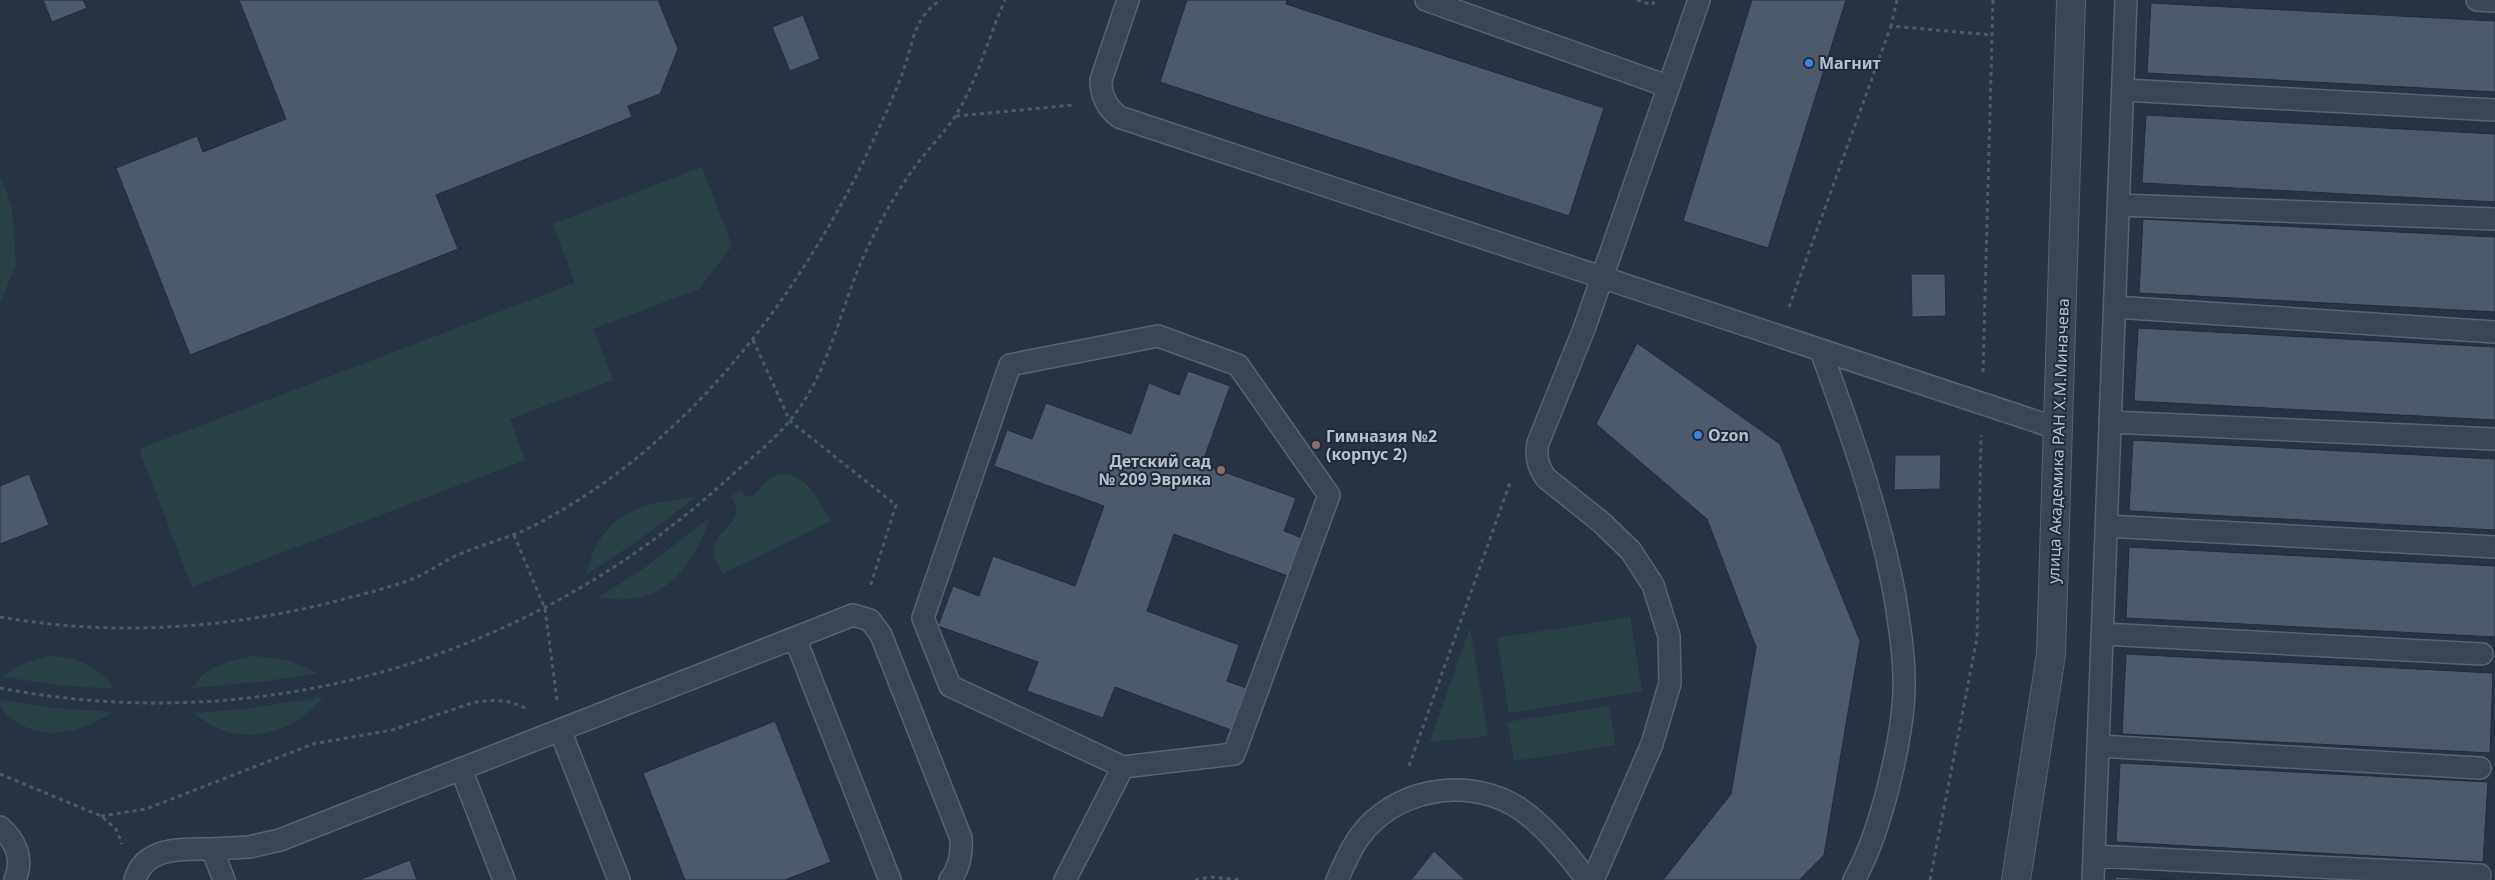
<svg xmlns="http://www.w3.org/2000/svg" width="2495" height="880" viewBox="0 0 2495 880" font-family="'Noto Sans',sans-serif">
<rect width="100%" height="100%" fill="#273343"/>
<path fill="#294144" d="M702,167L732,246L699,289L593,329L613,380L510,419L525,460L192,587L139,449L575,283L553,224Z
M0,176L12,206L16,265L0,303Z
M778,474C806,471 820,502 831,521L722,574C718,565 712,556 714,547C718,528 748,521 731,497L739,491L746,496H753L768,480Z
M696,497L642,538L586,575C601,513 638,503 696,497Z
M710,517C692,570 661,610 599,597L646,567Z
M1630,617L1642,691L1509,713L1497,638Z
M1470,627L1488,736L1430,742Z
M48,656C77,656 97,666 115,689L59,685L3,677L19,665Z
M254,656L288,660L318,673L267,681L192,688C205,666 231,660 254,656Z
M323,697C290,738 235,749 194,713L246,709Z
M0,700L54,708L113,712C82,731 48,743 15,721C8,716 0,709 0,700Z
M1609,706L1615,745L1514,761L1507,722Z"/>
<path fill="#4d5a6c" stroke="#222c3a" d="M43,0H83L87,8L52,22Z
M239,0H658L678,49L660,94L628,106L632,117L436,195L458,249L190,355L116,168L197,136L203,152L286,119Z
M1187,0H1287L1286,4L1604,108L1569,216L1160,82Z
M1752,0H1846L1768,248L1683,221Z
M2151,3L2495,21V92L2147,73Z
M803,15L820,59L790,71L772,27Z
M2146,115L2495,134V202L2142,183Z
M2143,219L2495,237V312L2139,293Z
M1911,274H1945L1946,316L1912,317Z
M2138,328L2495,347V420L2134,401Z
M1637,343L1780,444L1860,641L1824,855L1799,880H1663L1731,794L1756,647L1707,519L1596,424Z
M1188,371L1230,386L1202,464L1296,498L1284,531L1302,538L1288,576L1174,534L1147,611L1239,645L1227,681L1246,688L1231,730L1115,687L1103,718L1027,691L1038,662L938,626L953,586L979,596L993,556L1075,586L1104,506L994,466L1007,430L1032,439L1046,403L1131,434L1149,383L1179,395Z
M2133,440L2495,459V530L2129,511Z
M1895,455H1941L1940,489L1894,490Z
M29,474L49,525L0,544V486Z
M2129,547L2495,566V637L2126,618Z
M2126,654L2493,673L2490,753L2122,734Z
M775,721L831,862L785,880H685L643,773Z
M2120,763L2488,782L2483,862L2116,842Z
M1434,851L1465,880H1411Z
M410,860L417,880H359Z
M2115,877L2175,880H2115Z"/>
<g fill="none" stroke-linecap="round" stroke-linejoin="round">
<defs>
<path id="lane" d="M1128,0L1101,80C1101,96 1106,107 1119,117L2059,429
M1426,0L1667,86
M2477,0L2495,1
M2123,90L2495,110
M2119,205L2495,219
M2115,307L2495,332
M1158,336L1238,365L1329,495L1234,754L1123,767L950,686L923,618L1010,365Z
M1821,351C1851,433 1879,511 1895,597C1900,629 1905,659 1904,691C1903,724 1896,756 1888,788C1880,819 1870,852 1854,880
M2110,422L2495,439
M2106,526L2495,547
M2103,634L2482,654
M795,638L890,880
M560,730L619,880
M2099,746L2480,768
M461,769L504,880
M0,827C16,841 24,859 15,880
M2094,856L2480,875
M135,880C144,846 184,849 212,849
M224,880L212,849L249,847L280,840L853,615L870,620L881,635L961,838C962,854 960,868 950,880
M1065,880L1123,767
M1337,880C1344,865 1350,849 1360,836C1394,790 1462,777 1512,804C1539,819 1569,855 1587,880
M1593,880L1652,744L1670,683L1669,636L1653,585L1631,551L1601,522L1546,478C1538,467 1535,457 1538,443L1584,329L1699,0
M2093,880L2126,0"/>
<path id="street" d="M2016,880L2051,654L2071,0"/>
</defs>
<use href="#lane" stroke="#596370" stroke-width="24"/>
<use href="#street" stroke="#596370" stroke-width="30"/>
<path stroke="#475e60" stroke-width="3" stroke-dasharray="4 4" stroke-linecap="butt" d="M1637,0L1652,5L1655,0
M1897,0L1891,26L1992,35
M956,116L1074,105
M1789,307L1891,26
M753,340L790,421L896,505L870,587
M1983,372L1993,0
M514,535L545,609L557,700
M0,617C114,637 232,629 344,599C367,593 392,587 415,578C428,572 440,564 453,557C481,544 512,538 539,523C661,458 753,353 823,236C841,206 858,174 872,143C883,119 895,94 904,69C910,52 913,31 923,17C928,9 934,5 941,0
M0,688C260,738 526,661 722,484C745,463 772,443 791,419C832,369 840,304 868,247C882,217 900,186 920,160C931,146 944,133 954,118C977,83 988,38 1005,0
M1409,766L1511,480
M0,774L101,816L116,829L122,844
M101,816L146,809L313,744L392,730L472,703C492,699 511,699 528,710
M1195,880L1211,877L1241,880
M1930,880L1977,638L1981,435"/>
<use href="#lane" stroke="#3b4553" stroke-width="21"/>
<use href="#street" stroke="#3b4553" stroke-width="28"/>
</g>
<g fill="#3f7fe0" stroke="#202a38" stroke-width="2">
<circle cx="1809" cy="63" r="5"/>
<circle cx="1698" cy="435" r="5"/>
</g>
<g fill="#8d6e63" stroke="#202a38" stroke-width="2">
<circle cx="1316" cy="445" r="5"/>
<circle cx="1221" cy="470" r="5"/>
</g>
<g text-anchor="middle" stroke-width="4" stroke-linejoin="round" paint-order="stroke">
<g font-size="16" font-weight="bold" fill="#b8c0cc" stroke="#202a38" text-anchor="start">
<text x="1819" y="69">Магнит</text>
<text x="1708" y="441">Ozon</text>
<text x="1326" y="442">Гимназия №2<tspan x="1326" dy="18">(корпус 2)</tspan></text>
<text x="1211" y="467" text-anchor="end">Детский сад<tspan x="1211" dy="18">№ 209 Эврика</tspan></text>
</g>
<g font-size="16" fill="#b8c0cc" stroke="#202a38">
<text transform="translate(2058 441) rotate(-88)" y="6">улица Академика РАН Х.М.Миначева</text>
</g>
</g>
</svg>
